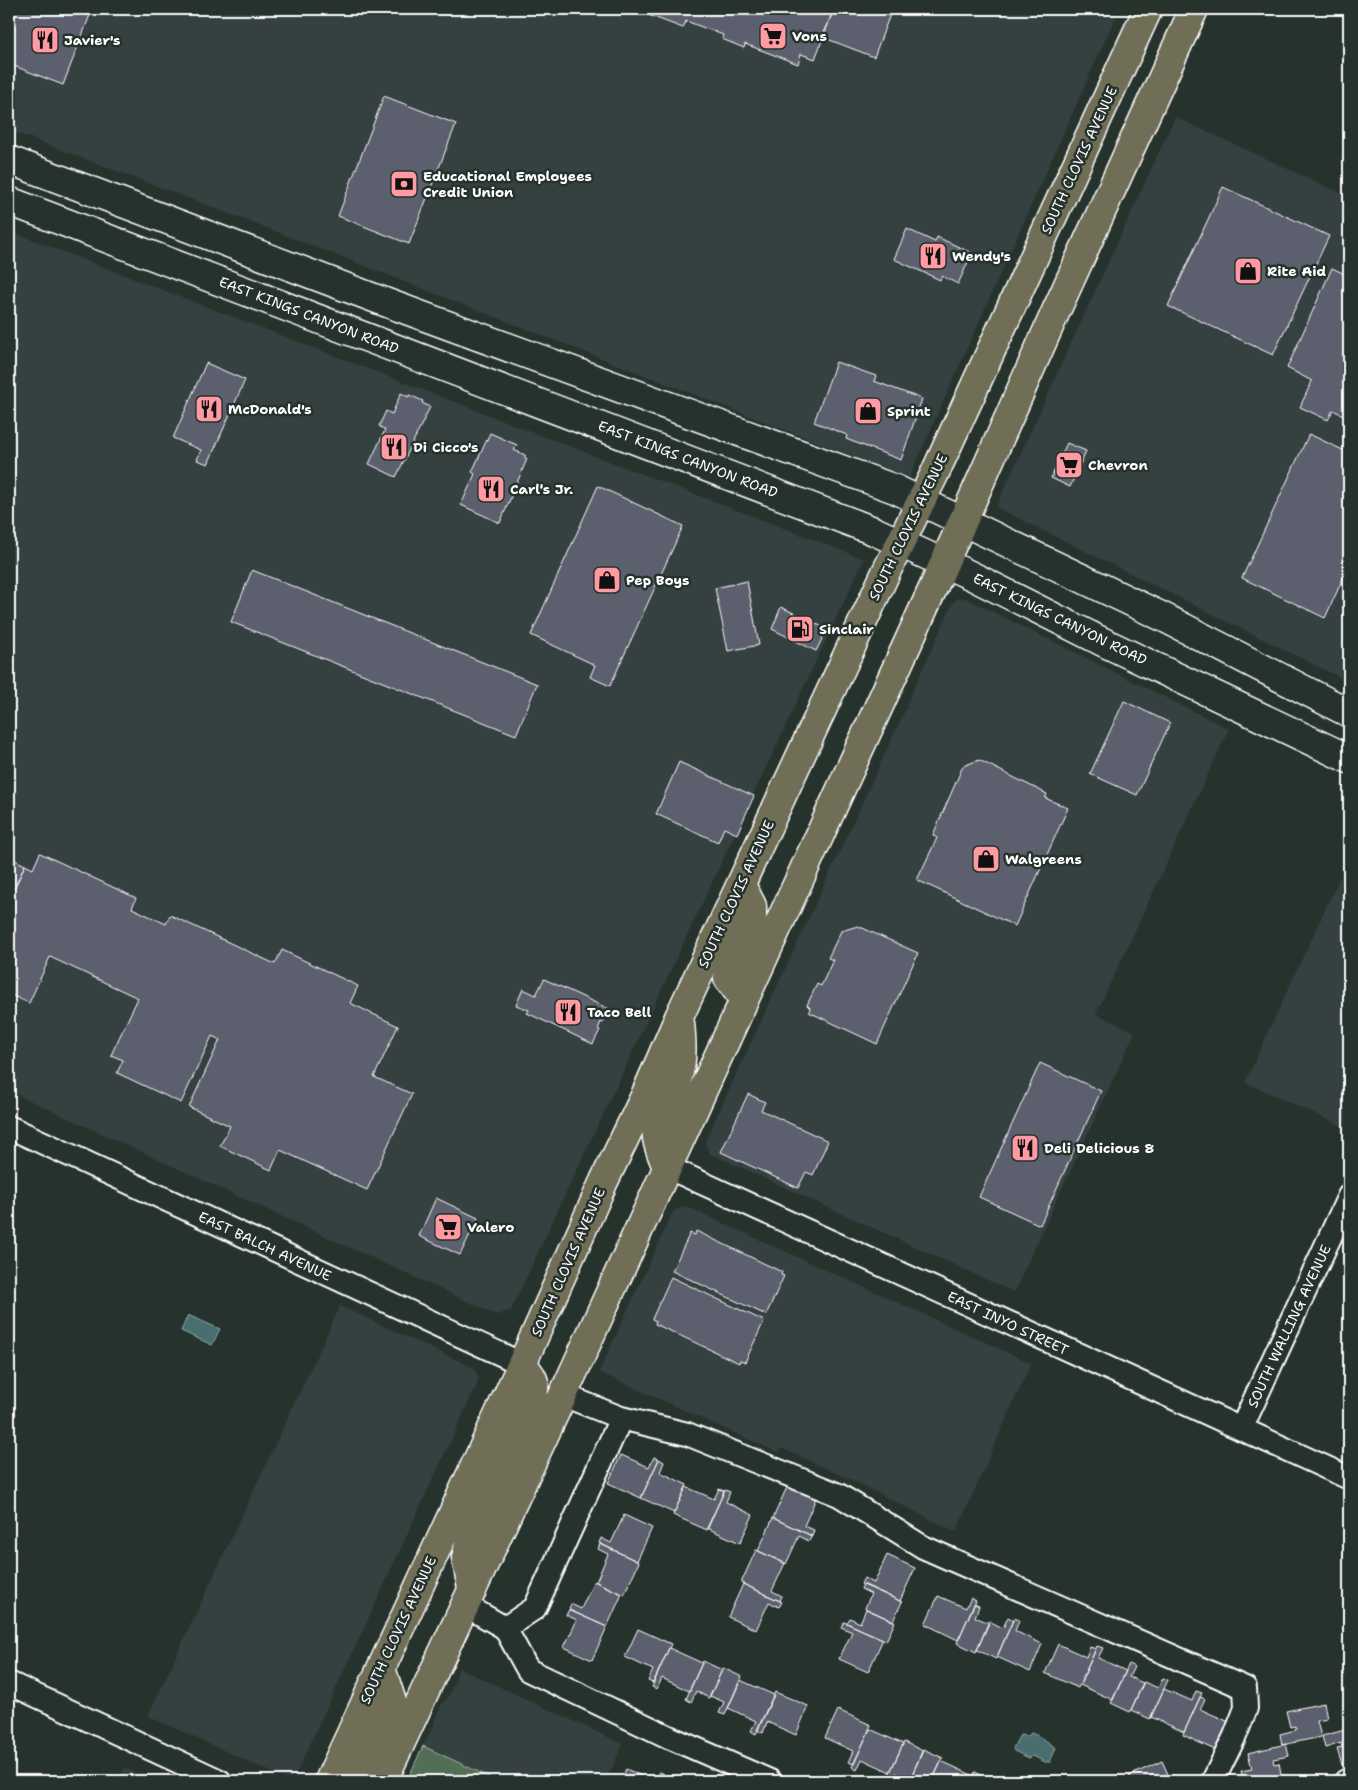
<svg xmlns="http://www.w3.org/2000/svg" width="1358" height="1790" viewBox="0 0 1358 1790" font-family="'Shantell Sans',sans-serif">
<rect width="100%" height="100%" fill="#26332d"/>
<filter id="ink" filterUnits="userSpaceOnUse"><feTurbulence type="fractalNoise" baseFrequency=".02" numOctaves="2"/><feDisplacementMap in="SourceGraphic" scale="10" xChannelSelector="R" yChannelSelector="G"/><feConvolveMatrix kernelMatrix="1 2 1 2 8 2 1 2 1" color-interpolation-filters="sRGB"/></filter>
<g filter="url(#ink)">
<path fill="#364040" d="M9,9H1119L909,478L277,232L9,130Z
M1175,117L1349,197V682L996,507Z
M9,231L864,559L511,1310L497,1315L9,1091Z
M958,598H965L1229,729L1096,1014L1135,1032L1014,1292L709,1153L705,1142L907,706L906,705L953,603Z
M1349,858V1115L1344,1127L1245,1082Z
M685,1206L1031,1363L956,1532L856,1482L781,1448L779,1453L599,1372L672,1214L675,1210Z
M340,1306L474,1368L479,1380L296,1774L291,1779L284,1778L148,1716Z
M459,1668L623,1744L606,1781H498L423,1746L435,1723L434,1721L443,1702L446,1701L457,1677L456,1675Z
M124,1768L155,1781H118Z"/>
<path fill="#526e56" stroke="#a8b6aa" d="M423,1746L498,1781H407Z"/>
<path fill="#4a6e6f" stroke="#92a8a9" d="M188,1315L220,1329L212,1345L181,1331Z
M1031,1733C1040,1736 1048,1742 1056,1748L1050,1762H1045L1033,1756L1029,1758L1014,1751L1013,1748L1020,1735L1028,1736Z"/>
<path fill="#5c5f6d" stroke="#fff" d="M9,9H74L90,15L63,85L9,64Z
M645,9H834L815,59L801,54L798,64L745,44L744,48L722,39L723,35L686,21L683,28L643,13Z
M834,9H892L874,57L822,37Z
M384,96L456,124L409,244L338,216Z
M1223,187L1329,236L1273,355L1168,306Z
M907,229L935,242L937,237L972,253L958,284L942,276L940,280L894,259Z
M1332,268L1349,276V418L1333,410L1328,420L1300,407L1312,381L1287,368Z
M836,362L876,376L874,381L922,399L901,460L846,439L847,435L814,422Z
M206,363L245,380L208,464L197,460L201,450L173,438Z
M401,393L408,397L409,395L423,401L422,403L430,407L396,477L369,464L385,430L379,426L386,411L392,414Z
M490,433L517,445L514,450L525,455V458L527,459L500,523L461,505L475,474L472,472Z
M1309,434L1349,453V565L1325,618L1242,578Z
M1067,443L1086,451L1070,487L1051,478Z
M598,486L683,526L610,686L590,677L595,665L531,635Z
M252,570L537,684L516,735L231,622Z
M747,581L759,645L728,651L715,588Z
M781,607L827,629L816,651L772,629Z
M1124,701L1170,723L1137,795L1090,774Z
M979,760L1047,794L1045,798L1068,808L1015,926L917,880L937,838L933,835L963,766Z
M679,762L754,796L737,834L724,828L718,842L656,814Z
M40,853L136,898L132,908L166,924L170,915L275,964L282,950L358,986L350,1003L398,1026L374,1077L412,1094L367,1190L280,1150L271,1170L220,1146L230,1126L189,1107L220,1040L212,1036L181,1103L117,1073L123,1060L111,1055L138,998L50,957L29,1003L9,994V900L25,865L33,869Z
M9,857L25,865L9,900Z
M858,926L918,953L877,1044L809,1012L810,1008L807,1005L817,984L821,986L833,960L828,958L841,931Z
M544,979L609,1009L603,1023L601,1022L598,1029L600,1030L593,1044L527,1013L529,1010L516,1005L523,989L536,995Z
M1040,1063L1101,1091L1040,1225L979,1197Z
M748,1094L765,1102L761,1110L828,1141L813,1175L806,1172L798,1188L721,1152Z
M436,1198L478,1218L460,1255L419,1236Z
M696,1231L782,1272L781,1275L784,1276L766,1315L672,1271L690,1233L695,1235Z
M671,1277L764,1321L745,1362L740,1360L739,1363L655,1324L656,1321L652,1319Z
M621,1455L649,1467L654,1457L659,1459L641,1498L608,1483Z
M659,1459L664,1462L660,1472L687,1485L674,1513L641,1498Z
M788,1485L816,1498L804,1526L814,1530L812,1536L773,1518Z
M686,1487L714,1499L719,1489L724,1491L707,1530L673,1515Z
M725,1490L730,1492L726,1502L753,1515L740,1543L707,1528Z
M624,1515L652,1528L637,1561L599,1543L601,1538L611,1543Z
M773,1518L812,1536L809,1541L799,1536L786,1564L758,1551Z
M600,1544L639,1562L624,1595L596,1582L608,1554L598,1549Z
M756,1550L785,1563L772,1591L782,1596L780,1601L741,1583Z
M887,1555L915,1568L900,1601L861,1584L864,1578L874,1583Z
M594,1581L622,1594L607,1627L569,1610L571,1604L581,1609Z
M743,1584L782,1602L779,1607L769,1602L756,1630L728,1617Z
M863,1584L902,1602L893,1621L865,1608L871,1594L861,1589Z
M938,1596L966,1608L971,1598L976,1601L958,1640L925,1624Z
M974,1604L979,1606L975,1617L989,1623L976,1652L957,1643Z
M866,1609L895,1622L886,1641L847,1623L850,1618L860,1623Z
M569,1610L607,1627L592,1660L564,1647L577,1620L566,1615Z
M1008,1617L1013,1620L996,1659L977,1650L989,1621L1003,1628Z
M1014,1618L1019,1620L1015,1631L1042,1644L1030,1672L997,1657Z
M844,1622L883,1639L868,1672L839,1659L852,1632L841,1627Z
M638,1629L671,1644L653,1683L648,1681L653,1670L625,1657Z
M1058,1644L1086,1657L1090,1647L1096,1649L1078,1688L1045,1673Z
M1097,1646L1103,1648L1098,1658L1126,1671L1113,1700L1080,1685Z
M669,1648L702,1663L689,1691L662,1678L657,1689L652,1687Z
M703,1661L722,1670L709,1698L696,1691L691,1702L686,1699Z
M1129,1664L1134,1667L1129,1677L1143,1683L1130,1712L1111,1703Z
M723,1668L742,1677L725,1715L719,1713L724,1702L710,1696Z
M1163,1678L1168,1680L1150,1719L1131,1710L1144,1682L1158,1688Z
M740,1680L774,1695L756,1734L751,1731L756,1721L728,1708Z
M1164,1689L1192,1701L1196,1691L1202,1693L1184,1732L1151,1717Z
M775,1692L808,1706L796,1735L767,1722L763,1733L757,1730Z
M1200,1697L1205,1699L1200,1709L1229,1722L1215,1750L1183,1735Z
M1324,1703L1327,1719L1317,1721L1321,1737L1282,1745L1280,1734L1296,1730L1295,1726L1290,1727L1286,1711Z
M838,1710L871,1725L854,1764L848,1762L853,1751L825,1738Z
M870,1729L903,1744L890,1772L862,1759L857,1770L852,1767Z
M1349,1729V1762L1342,1765L1337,1749L1342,1748L1341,1743L1325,1748L1322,1736Z
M904,1742L923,1751L910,1779L896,1773L892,1781H886Z
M1286,1744L1289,1756L1273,1759L1274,1764L1279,1763L1282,1779L1271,1781H1244L1241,1771L1252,1769L1248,1753Z
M923,1749L943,1758L932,1781H920L911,1777Z
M941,1761L974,1776L971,1781H932Z
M1162,1761L1171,1781H1132L1129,1776Z
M626,1769L653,1781H621Z
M659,1772L664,1774L661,1781H654Z
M975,1772L994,1781H971Z"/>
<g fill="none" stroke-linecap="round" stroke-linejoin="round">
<defs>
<path id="minor" d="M9,1127L522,1364
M667,1167L1349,1478
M563,1395L621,1418
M1241,1429L1349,1196
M465,1605L505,1628L528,1670L671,1738L770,1781
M505,1628L535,1608L621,1418L687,1434L839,1495L923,1547L1245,1688L1246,1708L1235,1736L1213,1781
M9,1683L220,1781
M1346,1781H1349"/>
<path id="secondary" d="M9,160L390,304L895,489L1165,618L1349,713
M9,201L874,531L972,576L1101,641L1349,759"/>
<path id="primary" d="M741,885L752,906V920L728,978L744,1000
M667,1167C663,1158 658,1147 657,1138C654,1118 671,1099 677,1080C683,1061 682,1043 680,1023
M472,1588L466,1558L469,1544L531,1403C537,1384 536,1379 522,1364
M329,1781L522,1364L604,1181L644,1098L679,1017L887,570L934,475L1148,9
M358,1781L392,1702L381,1668
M383,1781L563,1395L934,586L1056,311L1194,9"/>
</defs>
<use href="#minor" stroke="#fff" stroke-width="26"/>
<use href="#secondary" stroke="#fff" stroke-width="31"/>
<use href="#primary" stroke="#fff" stroke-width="31"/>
<use href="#minor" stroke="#26332d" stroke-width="22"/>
<use href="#secondary" stroke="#26332d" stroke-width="28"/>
<use href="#primary" stroke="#716e59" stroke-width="28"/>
</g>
</g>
<defs>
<symbol id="supermarket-square" viewBox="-11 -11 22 22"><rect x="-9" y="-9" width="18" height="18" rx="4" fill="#ff9aa2" stroke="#26332d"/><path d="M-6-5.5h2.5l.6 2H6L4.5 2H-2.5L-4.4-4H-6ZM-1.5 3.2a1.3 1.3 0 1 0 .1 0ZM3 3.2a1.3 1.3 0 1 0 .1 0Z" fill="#111"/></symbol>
<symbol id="restaurant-square" viewBox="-11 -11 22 22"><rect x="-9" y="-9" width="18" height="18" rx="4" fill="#ff9aa2" stroke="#26332d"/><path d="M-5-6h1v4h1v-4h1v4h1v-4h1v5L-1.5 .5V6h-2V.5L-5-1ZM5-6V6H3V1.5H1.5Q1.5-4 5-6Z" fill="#111"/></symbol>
<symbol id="bank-square" viewBox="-11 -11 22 22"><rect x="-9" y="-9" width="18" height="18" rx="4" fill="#ff9aa2" stroke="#26332d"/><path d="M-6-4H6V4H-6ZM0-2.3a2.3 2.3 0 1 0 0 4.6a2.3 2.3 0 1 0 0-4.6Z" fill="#111"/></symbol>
<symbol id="shop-square" viewBox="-11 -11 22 22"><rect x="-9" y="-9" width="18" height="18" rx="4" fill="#ff9aa2" stroke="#26332d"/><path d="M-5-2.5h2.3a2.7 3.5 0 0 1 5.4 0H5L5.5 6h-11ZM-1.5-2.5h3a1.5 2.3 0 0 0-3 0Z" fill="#111"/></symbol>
<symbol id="fuel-square" viewBox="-11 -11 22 22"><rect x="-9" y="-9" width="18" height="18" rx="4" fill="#ff9aa2" stroke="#26332d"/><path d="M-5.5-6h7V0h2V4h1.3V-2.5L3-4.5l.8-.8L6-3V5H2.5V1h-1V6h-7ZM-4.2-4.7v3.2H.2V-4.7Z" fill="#111"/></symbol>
</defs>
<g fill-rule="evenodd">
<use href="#supermarket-square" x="757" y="20" width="32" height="32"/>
<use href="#restaurant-square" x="29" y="24" width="32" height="32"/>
<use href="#bank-square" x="388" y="168" width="32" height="32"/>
<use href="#restaurant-square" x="917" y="240" width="32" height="32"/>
<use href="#shop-square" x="1232" y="255" width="32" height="32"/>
<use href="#restaurant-square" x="193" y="393" width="32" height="32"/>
<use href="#shop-square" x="852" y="395" width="32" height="32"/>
<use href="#restaurant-square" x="378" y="431" width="32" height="32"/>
<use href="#supermarket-square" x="1053" y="449" width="32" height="32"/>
<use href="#restaurant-square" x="475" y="473" width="32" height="32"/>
<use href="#shop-square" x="591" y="564" width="32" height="32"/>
<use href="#fuel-square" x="784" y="613" width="32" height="32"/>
<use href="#shop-square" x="970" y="843" width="32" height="32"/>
<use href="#restaurant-square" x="552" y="996" width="32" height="32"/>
<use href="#restaurant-square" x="1009" y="1132" width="32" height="32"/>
<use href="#supermarket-square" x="432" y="1211" width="32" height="32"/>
</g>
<g text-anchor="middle" stroke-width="5" stroke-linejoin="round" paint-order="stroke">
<g font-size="14" font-weight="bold" fill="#fff" stroke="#26332d" text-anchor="start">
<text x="792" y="41">Vons</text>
<text x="64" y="45">Javier's</text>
<text x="423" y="181">Educational Employees<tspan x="423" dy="16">Credit Union</tspan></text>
<text x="952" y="261">Wendy's</text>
<text x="1267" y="276">Rite Aid</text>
<text x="228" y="414">McDonald's</text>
<text x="887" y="416">Sprint</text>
<text x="413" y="452">Di Cicco's</text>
<text x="1088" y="470">Chevron</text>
<text x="510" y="494">Carl's Jr.</text>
<text x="626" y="585">Pep Boys</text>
<text x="819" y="634">Sinclair</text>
<text x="1005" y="864">Walgreens</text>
<text x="587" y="1017">Taco Bell</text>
<text x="1044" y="1153">Deli Delicious 8</text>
<text x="467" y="1232">Valero</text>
</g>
<g font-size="14" fill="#fff" stroke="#26332d">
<text transform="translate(1079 160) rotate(-65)" y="5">SOUTH CLOVIS AVENUE</text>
<text transform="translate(309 315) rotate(21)" y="5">EAST KINGS CANYON ROAD</text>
<text transform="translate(688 459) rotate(21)" y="5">EAST KINGS CANYON ROAD</text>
<text transform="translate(908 527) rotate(-64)" y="5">SOUTH CLOVIS AVENUE</text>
<text transform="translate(1060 619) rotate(26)" y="5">EAST KINGS CANYON ROAD</text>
<text transform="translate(736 894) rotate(-65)" y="5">SOUTH CLOVIS AVENUE</text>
<text transform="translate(265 1246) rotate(25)" y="5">EAST BALCH AVENUE</text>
<text transform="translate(568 1262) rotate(-66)" y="5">SOUTH CLOVIS AVENUE</text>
<text transform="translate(1008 1323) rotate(25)" y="5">EAST INYO STREET</text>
<text transform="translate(1289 1326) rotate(-65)" y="5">SOUTH WALLING AVENUE</text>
<text transform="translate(398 1630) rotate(-65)" y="5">SOUTH CLOVIS AVENUE</text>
</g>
</g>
<rect width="1358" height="1790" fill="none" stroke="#26332d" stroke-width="30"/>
<rect x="15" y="15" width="1328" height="1760" fill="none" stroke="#fff" stroke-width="2" filter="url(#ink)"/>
</svg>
